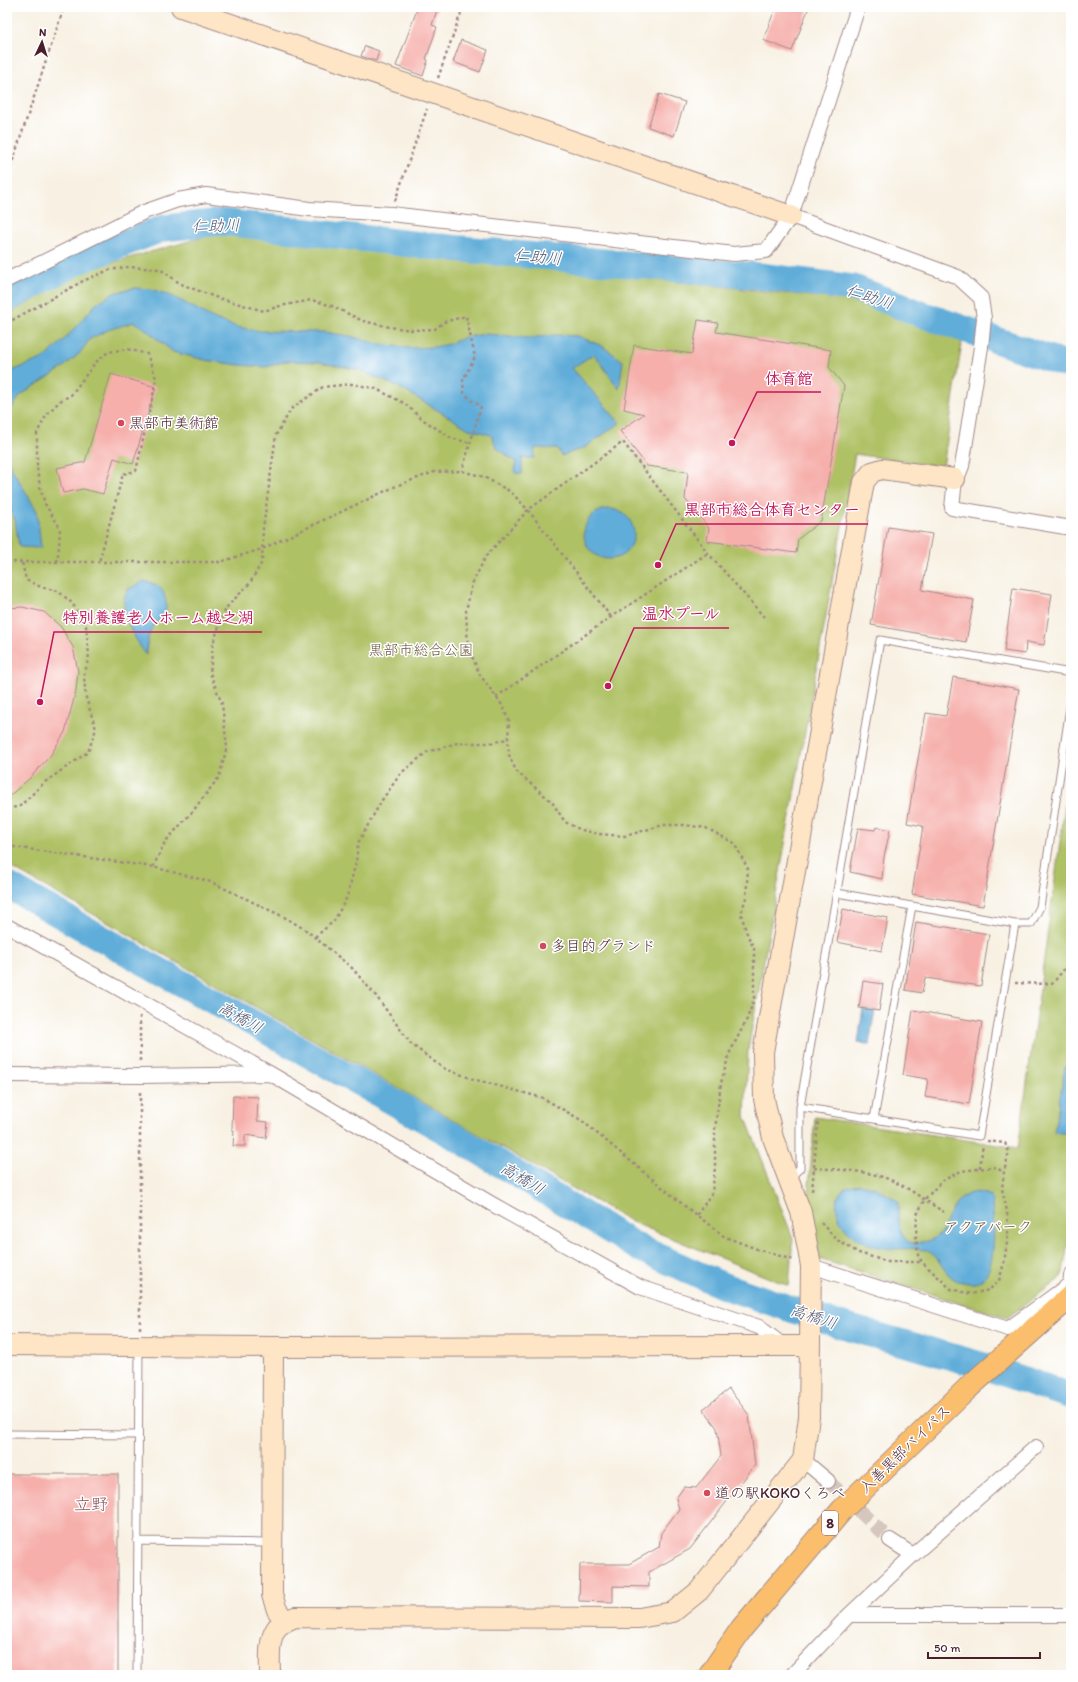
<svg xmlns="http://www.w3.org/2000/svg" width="1078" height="1682" viewBox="0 0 1078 1682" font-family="Itim,'Klee One',sans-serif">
<rect width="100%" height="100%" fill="#fff"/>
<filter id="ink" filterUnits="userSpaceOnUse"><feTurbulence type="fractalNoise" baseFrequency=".025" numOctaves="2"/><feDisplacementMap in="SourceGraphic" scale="8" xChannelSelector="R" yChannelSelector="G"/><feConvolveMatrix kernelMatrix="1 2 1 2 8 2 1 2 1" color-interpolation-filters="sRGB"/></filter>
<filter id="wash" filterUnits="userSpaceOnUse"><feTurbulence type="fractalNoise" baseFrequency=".012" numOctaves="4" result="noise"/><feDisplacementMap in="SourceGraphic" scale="16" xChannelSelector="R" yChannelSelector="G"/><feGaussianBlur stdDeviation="0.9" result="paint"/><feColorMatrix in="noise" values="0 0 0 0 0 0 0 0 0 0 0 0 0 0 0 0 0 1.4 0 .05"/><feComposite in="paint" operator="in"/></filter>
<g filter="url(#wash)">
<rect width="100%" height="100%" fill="#f8f1e3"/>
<path fill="#afc165" stroke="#7c7048" d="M218,233L849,300L962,342L943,467L855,454L748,1050L745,1116L793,1238L789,1286L632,1222L7,865V315L86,270Z
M1071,762V1225L1062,1277L1007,1318L819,1259L808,1196L815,1117L1018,1148Z"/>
<path fill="#60add9" stroke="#556682" d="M134,288L151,289L172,296L215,319L237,327L260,331L324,332L350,336L379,344L410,348L434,347L449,344L465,337L487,334L529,338L556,335L578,336L602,346L623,361L619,389L594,354L572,368L620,423L584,448L561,456L558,449L535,448L534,458H522V474L515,473L516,462L497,448L491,435L469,429L400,388L360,370L319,362L287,361L266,367L239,365L205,360L173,352L144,328L134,322L108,330L90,339L79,354L61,369L21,395L7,414V373L44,358L63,341L97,303L114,293Z
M7,456L9,464L37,511L41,548L19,547L15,520L7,503Z
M584 534a25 25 0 1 1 50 0a25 25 0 1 1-50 0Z
M144,581C157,584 164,587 166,602C166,606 167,610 164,614C160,620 153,624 151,630C147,638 147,646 146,655C136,640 123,620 124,602C124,598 126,593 127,590Z
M863,1008L875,1010L869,1044L858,1043Z
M1065,1067L1071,1068V1134L1054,1132Z
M860,1184L876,1188L898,1201C898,1212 898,1240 912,1243C914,1243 918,1243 921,1242C927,1242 935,1238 940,1234C944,1231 945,1224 947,1220C956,1200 969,1185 991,1196C994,1215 1001,1288 969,1283C964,1282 958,1282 954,1279C943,1273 939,1255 927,1251C916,1247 905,1249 894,1249C875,1249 845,1238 839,1218C837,1211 835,1204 838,1197C842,1187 850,1185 860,1184Z"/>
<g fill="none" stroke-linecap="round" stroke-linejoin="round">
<path stroke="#60add9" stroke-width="27" d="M7,299L76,262L164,228L222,222L429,246L759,276L854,288L918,313L1071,366
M7,885L454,1136L639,1248L724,1286L829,1322L984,1366L1071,1396"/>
</g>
<g id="blocks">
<path fill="#f6afaa" d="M418,7H438L432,25L437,27L426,59L428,60L423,76L396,66Z
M776,7H809L792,51L763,40Z
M461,40L488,50L480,72L453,62Z
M365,46L379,51L376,61L361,56Z
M659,94L685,102L674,136L648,127Z
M698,320L718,323L716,332L831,350L829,367L844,386L821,521L798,539L796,553L707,541L709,528L685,499L688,472L647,466L620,431L644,414L624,409L634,345L692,354Z
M111,374L156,387L133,464L114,458L103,494L83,489L63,493L57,468L85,462Z
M888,527L932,534L922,590L974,600L966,642L871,625Z
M1013,588L1052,594L1044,645L1026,642L1025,654L1004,651Z
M22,607L44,612L61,627L73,647L78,671L76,691L65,732L50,756L30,778L7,798V608Z
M953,677L1019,689L983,906L912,894L923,826L907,823L926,713L946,716Z
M876,827L890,830L884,857L882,879L850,872L858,828L875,830Z
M843,909L888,918L882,951L837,942Z
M916,922L989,934L981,986L925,978L922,993L905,990Z
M863,981L883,984L879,1011L859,1008Z
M913,1010L982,1022L969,1104L925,1097L928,1079L903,1075Z
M233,1096L258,1097L257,1121L268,1122L266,1138L245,1135V1146H233L234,1130H232Z
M729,1389L749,1415L755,1465L690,1549L649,1572V1587L613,1586V1602L579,1601L580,1564H629L659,1547L661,1533L679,1509L676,1498L684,1487L696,1488L721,1456L717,1428L703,1409Z
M7,1474H118V1675H7Z"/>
</g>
</g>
<g filter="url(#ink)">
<use href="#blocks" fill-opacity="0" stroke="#a18887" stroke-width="1"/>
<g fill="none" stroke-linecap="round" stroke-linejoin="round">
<path stroke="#d5c7be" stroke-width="14" stroke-dasharray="14 7" stroke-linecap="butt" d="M828,1481L890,1540"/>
<defs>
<path id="lane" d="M837,893L1015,924H1031L1040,907L1071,701
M800,1107L979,1136L1015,924
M874,1119L912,906
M790,1178L800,1168V1107L880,640L1071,673
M7,1434L138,1435
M137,1541L271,1543
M137,1675L139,1346"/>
<path id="street" d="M791,216L958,277L981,298L984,318L981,347L962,466L958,476L955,479L952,508L1071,528
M7,280L144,212L178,200L206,195L309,209L391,214L734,254L766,251L791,216L858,7
M7,926L271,1074L492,1204L640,1287L759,1327L784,1346
M7,1075L140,1076L270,1074
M811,1266L1008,1329L1070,1284L1071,1276
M803,1460L828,1481
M890,1540L913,1555L1036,1447
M849,1615H1071
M792,1675L849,1615L913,1555"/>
<path id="secondary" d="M181,7L791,216
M7,1345L273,1347L809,1346
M273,1347L272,1595L277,1610L285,1621
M270,1675C270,1661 268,1641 276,1629C280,1623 288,1620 295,1617L639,1618L673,1612L699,1591L803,1460L809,1417L811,1266L801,1212L773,1138L764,1099L763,1052L864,482L872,472L882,469L955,479"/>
<path id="highway" d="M710,1675L742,1628L842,1510L968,1388L1071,1296"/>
</defs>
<use href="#lane" stroke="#a18887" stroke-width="9"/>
<use href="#street" stroke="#a18887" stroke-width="16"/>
<use href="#secondary" stroke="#a18887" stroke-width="22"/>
<use href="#highway" stroke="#a18887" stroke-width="24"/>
<path stroke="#a18887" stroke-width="2.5" stroke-dasharray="3 3" stroke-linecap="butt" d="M438,78L463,7
M7,178L64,7
M395,201L427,109
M7,323L83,281L109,270L129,267L160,269L181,284L215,297L264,311L280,306L312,300L332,306L363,321L390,327L412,330L435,329L444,322L466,316L475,357L463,380L464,393L472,401L481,406L462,471
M7,562H220L262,549L396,486L434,472L462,471L484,477L511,492L528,510L611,617
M57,562L59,547L60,528L45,504L40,487L37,467V433L47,414L60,401L71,395L95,363L108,352L127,349L147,354L156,378L153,395L136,471L123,474L99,562
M496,697L611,617L708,553
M7,808L19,807L45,782L88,752L96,729L86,698L84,677L89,655L86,626L72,603L58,591L41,587L26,580L22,562
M7,846L153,867L211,882L284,917L306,930L352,968L376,996L411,1044L443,1068L473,1079L543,1098L581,1120L686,1207L725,1237L757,1249L793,1260
M153,867L165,842L193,811L219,777L227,747L222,704L210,673L213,643L226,608L250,583L262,562L263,529L276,435L292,408L323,387L351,384L374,388L404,403L422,419L451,438L470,443
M315,937L334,921L347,897L356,862L358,843L382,800L401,773L427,752L457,743H490L507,739
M1015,983L1052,984L1071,961
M140,1016V1063
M987,1141L1005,1143L1009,1152L1004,1172L1002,1189L1007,1211L1008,1236L1004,1263L999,1281L989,1290L971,1294L951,1289L922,1262L918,1255L916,1237L917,1215L924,1200L942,1181L961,1171L994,1167L1004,1172
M814,1168C841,1170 872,1170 897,1183C914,1191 928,1203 944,1212
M980,1168L983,1144
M812,1191L818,1121
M697,1215L712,1193L715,1168V1129L721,1083L729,1054L747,1019L754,999V949L746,931L741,913L746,898L748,869L734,843L706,828L685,825H663L625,836L599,834L581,830L565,822L552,802L516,771L509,755L508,739L509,721L502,705L480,675L468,647L466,611L472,584L486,556L528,510L623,442L708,553L764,617
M821,1223L837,1240L859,1253L888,1262H922
M140,1329V1090"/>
<use href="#lane" stroke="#fff" stroke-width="7"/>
<use href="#street" stroke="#fff" stroke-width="14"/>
<use href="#secondary" stroke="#fde5c5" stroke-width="20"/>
<use href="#highway" stroke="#fabe6d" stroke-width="22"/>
</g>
</g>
<g fill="#d1495b" stroke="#fff" stroke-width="1.5">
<circle cx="121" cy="423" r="4"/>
<circle cx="543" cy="946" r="4"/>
<circle cx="707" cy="1493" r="4"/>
</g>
<g text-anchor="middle" stroke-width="3" stroke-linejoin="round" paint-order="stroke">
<rect fill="#fff" stroke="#80626b" stroke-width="1" x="822" y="1511" width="16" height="24" rx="3"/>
<g font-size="14" font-weight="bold" fill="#4a1f2b">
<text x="830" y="1528">8</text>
</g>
<g font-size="15" fill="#4a1f2b" stroke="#fff" text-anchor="start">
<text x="129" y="428">黒部市美術館</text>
<text x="551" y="951">多目的グランド</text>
<text x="715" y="1498">道の駅KOKOくろべ</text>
</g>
<g font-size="15" fill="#6d583f" stroke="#fff">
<text x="421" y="655">黒部市総合公園</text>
<text x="988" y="1232">アクアパーク</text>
</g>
<g font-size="15" fill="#4a1f2b" stroke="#fff">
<text transform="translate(905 1449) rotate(-44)" y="5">入善黒部バイパス</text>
</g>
<g font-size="16" font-style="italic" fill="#535871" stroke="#fff">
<text transform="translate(216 225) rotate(-1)" y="6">仁助川</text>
<text transform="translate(538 256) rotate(5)" y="6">仁助川</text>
<text transform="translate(870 296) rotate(18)" y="6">仁助川</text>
<text transform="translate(241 1017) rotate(29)" y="6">高橋川</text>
<text transform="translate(523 1178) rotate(31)" y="6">高橋川</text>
<text transform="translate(814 1316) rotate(18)" y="6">高橋川</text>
</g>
<g font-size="17" fill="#865157" stroke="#fff">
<text x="91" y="1510">立野</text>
</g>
</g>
<path fill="none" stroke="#c2185b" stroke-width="1.5" d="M732 443L757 392H821M658 565L676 524H868M608 686L634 628H729M40 702L54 632H262"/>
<g fill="#c2185b" stroke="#fff" stroke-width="1.5">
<circle cx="732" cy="443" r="4"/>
<circle cx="658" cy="565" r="4"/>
<circle cx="608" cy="686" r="4"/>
<circle cx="40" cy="702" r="4"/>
</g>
<g font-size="16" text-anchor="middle" font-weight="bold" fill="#c2185b" stroke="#fff" stroke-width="3" stroke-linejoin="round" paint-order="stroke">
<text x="789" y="384">体育館</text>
<text x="772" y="515">黒部市総合体育センター</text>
<text x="681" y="619">温水プール</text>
<text x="158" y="623">特別養護老人ホーム越之湖</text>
</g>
<rect width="1078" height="1682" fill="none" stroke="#fff" stroke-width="24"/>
<g transform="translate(42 42) rotate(4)" stroke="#ffffff" stroke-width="3" paint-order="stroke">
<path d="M0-3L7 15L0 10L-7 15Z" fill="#4a1f2b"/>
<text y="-6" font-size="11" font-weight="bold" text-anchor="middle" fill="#4a1f2b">N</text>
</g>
<path d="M928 1652v6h112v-6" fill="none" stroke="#4a1f2b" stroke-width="2"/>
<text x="934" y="1652" font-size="12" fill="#4a1f2b" stroke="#ffffff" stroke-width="3" paint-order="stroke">50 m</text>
</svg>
